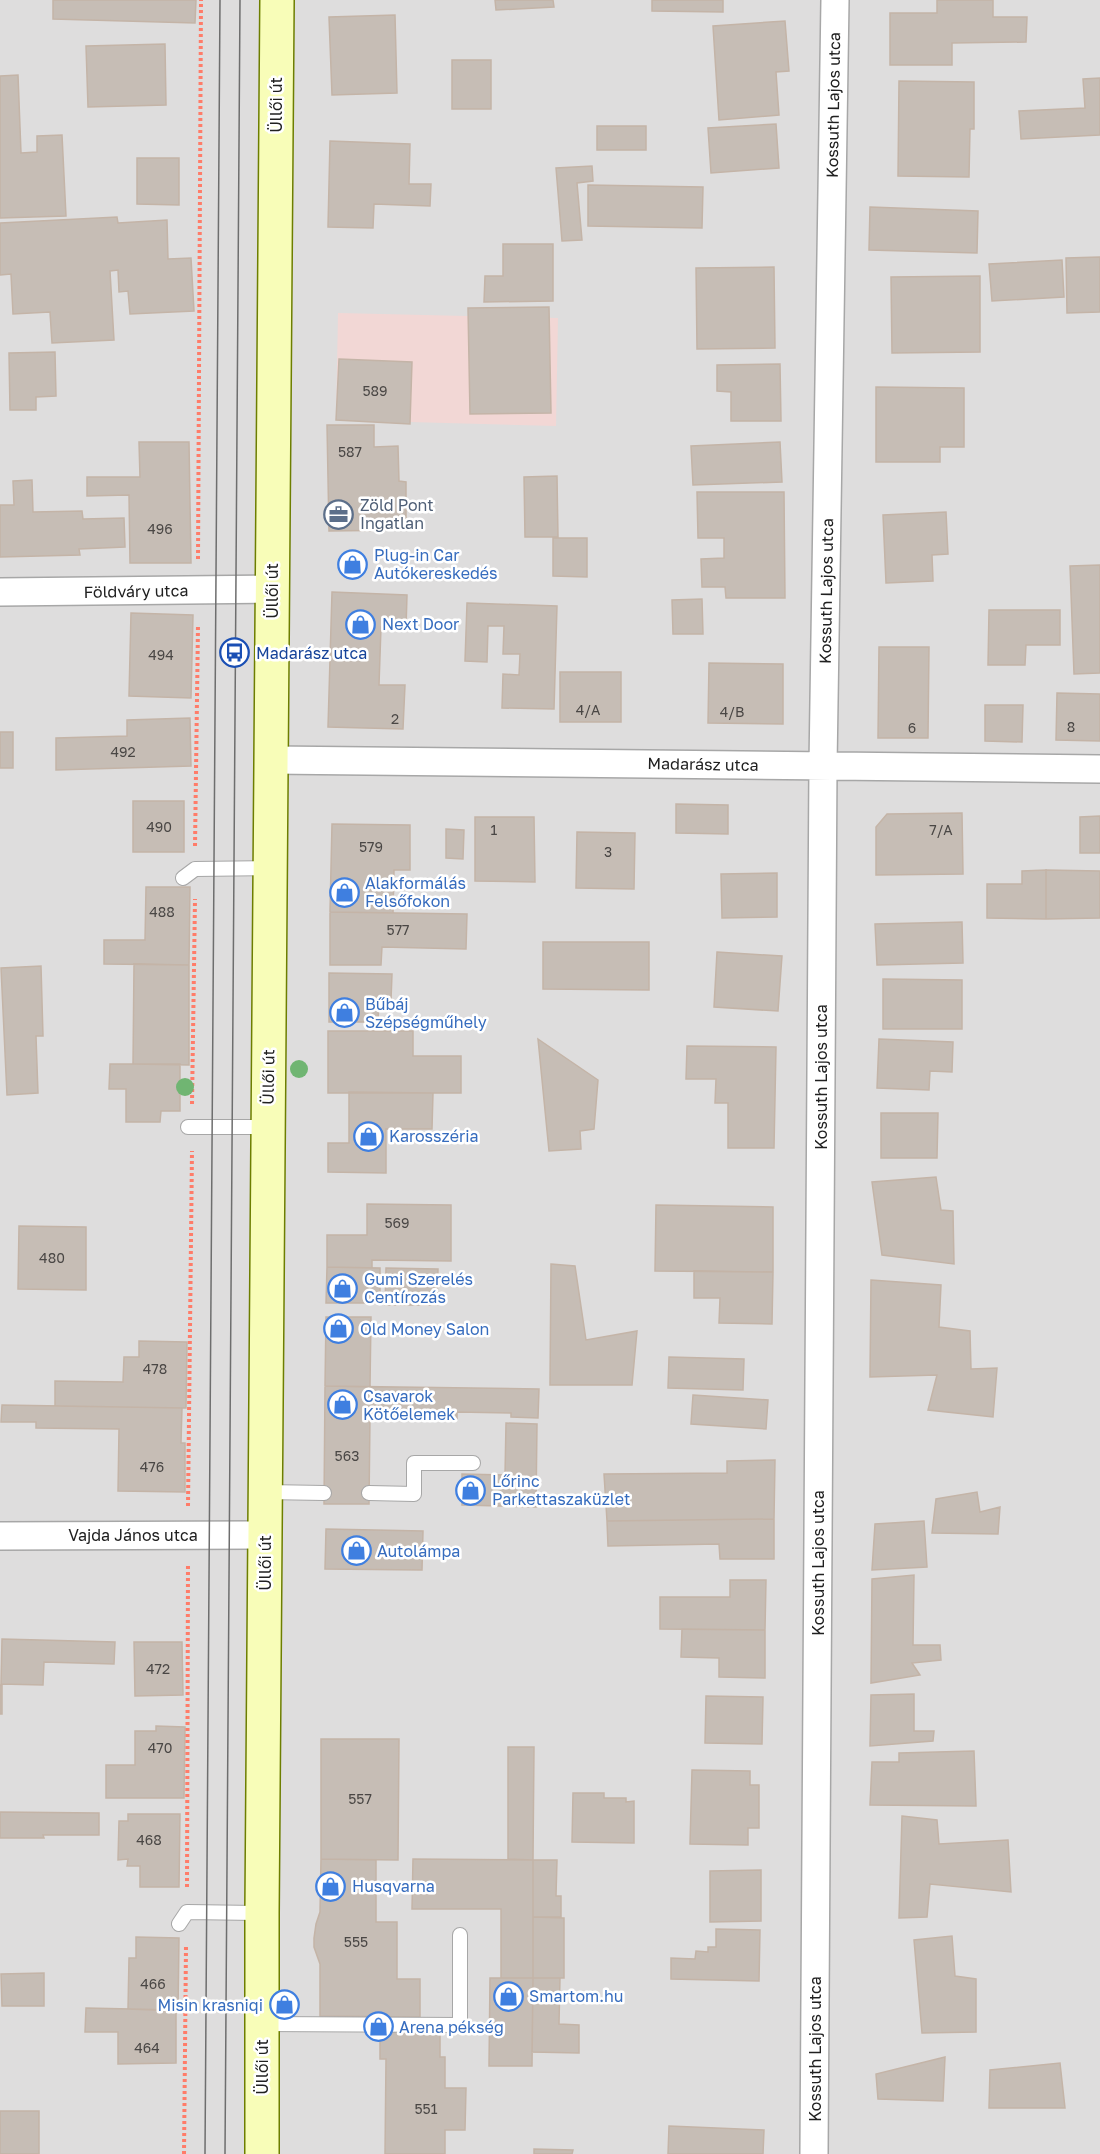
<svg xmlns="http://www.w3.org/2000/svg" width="1100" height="2154" viewBox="0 0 1100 2154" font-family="'Golos Text',sans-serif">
<rect width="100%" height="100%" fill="#f1eee6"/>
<path fill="#dedddd" d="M0,0H1100V2154H0Z"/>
<path fill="#f2d7d5" d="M338,313L558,318L556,426L336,420Z"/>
<path fill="#c6bdb5" stroke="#c4b4a7" stroke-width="1.5" d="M53,0H196L195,23L53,19Z
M495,0H553L554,7L496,10Z
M652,0H723V12L652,11Z
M937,0H993V17H1027L1026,42L952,43V65H890V13H937Z
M395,15L397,93L332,95L329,17Z
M785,21L789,71L776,72L779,115L719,120L713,26Z
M165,44L166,105L88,107L86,46Z
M452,60H491V109H452Z
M18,75L21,153L37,152V136L62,135L66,216L0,218V76Z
M1100,78V135L1021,139L1019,111L1085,108L1083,79Z
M899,81L974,82V129H970L969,177L898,176Z
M776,124L779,168L711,173L708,128Z
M597,126H646V150H597Z
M330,141L410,144L409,184H431L430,206L374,204L373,228L328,227Z
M137,158H179V205L137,204Z
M592,166L593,181L577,183L582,240L562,241L556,168Z
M588,185L703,187L702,228L588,226Z
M870,207L978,211L977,253L869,250Z
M117,217L118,223L167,220L168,259L191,258L194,311L130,314L128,291L119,292L118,270L110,271L114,340L52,343L50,312L13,314L11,274L0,275V223Z
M503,244H553V301L484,302L485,276H503Z
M1100,257V312L1067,313L1066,258Z
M1062,260L1064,297L992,301L989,264Z
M774,267L775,348L697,349L696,268Z
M980,276V352L892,353L891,277Z
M549,307L551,413L470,414L468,308Z
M55,352L56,396L36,397V410H10L9,353Z
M339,359L412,362L410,424L336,420Z
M780,364L781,421H731V392L717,391V365Z
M876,387L964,388V447H940V462H876Z
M327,425H374V447L398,446L399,481L406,482V530L329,531Z
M139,442H189L191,563H130L129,495L87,496V477H140Z
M780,442L782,482L693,485L691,446Z
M557,476L558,537H525L524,477Z
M32,480L33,512L82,511L83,519L124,518L125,547L79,549L80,555L0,557V505H14L13,481Z
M697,492H784L785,598H726L725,587H702L701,559L724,558V538H698Z
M946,512L948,554L932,555L933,581L886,583L883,515Z
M553,538H587V577L553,576Z
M1100,565V673L1074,674L1070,566Z
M332,592L407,595L406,628L381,627L379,685H405L403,729L328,727Z
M702,599L703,634H673L672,600Z
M467,603L557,606L554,709L502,708L503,674L519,675L520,654H503L504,626H488L487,662L465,661Z
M989,610H1060V645H1026L1025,665H988Z
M131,613L193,615L191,698L129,696Z
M879,647H929L928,738H878Z
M709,663L783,664V724L708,723Z
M560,672H621V722H560Z
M1057,693L1100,694V741L1056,740Z
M985,705H1023L1022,742L985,741Z
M190,718L191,766L56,770V738L127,736V720Z
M0,732H13V768H0Z
M133,801H184V852H133Z
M676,804L728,805V834L676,833Z
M962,813L963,874L876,875V827L887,814Z
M1100,816V853H1080V817Z
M475,817H534L535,882L475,881Z
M332,824L410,825V870H394L393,913L330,912Z
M446,829L464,830L463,859L446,858Z
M577,832L635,833L634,889L576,888Z
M1046,870L1100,871V918L1046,919Z
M1046,870V919L987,918V884H1022V871Z
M777,873V917L722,918L721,874Z
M146,887H190L189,965L104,964V940H145Z
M330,912L467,914L466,949L382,947L381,965H330Z
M962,922L963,963L877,965L875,924Z
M543,942H649V990L543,989Z
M717,952L782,956L778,1011L714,1007Z
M134,964L189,965V1065L133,1064Z
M41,966L43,1036H36L38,1093L7,1095L1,968Z
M329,973L392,974L391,1000H379L378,1022H329Z
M883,979L962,980V1029H883Z
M328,1031H413V1056H461V1093H328Z
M538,1039L598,1080L594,1129L580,1131L581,1149L549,1151Z
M879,1039L953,1042L952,1072L930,1071L929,1090L877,1088Z
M687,1046L776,1047L774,1148H728V1103H715L716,1079H686Z
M110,1064H180V1111H161L160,1122H126V1089H109Z
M349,1092L433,1093L432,1129H386V1173L328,1172V1143H349Z
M881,1113H938L937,1158H881Z
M936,1177L941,1210L953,1211L954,1264L882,1255L872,1182Z
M367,1204L451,1205V1261L372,1260V1268L327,1267V1235H367Z
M656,1205L773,1207V1272L655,1271Z
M19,1226L86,1227V1290L18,1289Z
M551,1264L575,1266L586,1340L637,1331L632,1385H550Z
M327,1267L380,1268V1303H326Z
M386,1268L438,1269L437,1305H385Z
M694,1271L773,1272L772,1324L719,1323L720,1298H694Z
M871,1280L941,1285L939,1327L970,1331L971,1369L997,1368L993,1417L928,1410L937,1375L870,1377Z
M326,1317H371L370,1387L325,1386Z
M139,1341L187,1342L186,1408L55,1406V1381L123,1382L124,1357H139Z
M669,1357L744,1359L743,1390L668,1388Z
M325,1386L539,1389L538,1418L511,1417V1413L457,1412V1419L370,1417L369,1504H324Z
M693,1395L768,1400L766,1429L691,1424Z
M2,1405L182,1408L181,1443H185V1492L118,1491L119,1429L36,1428V1422H1Z
M506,1423L537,1424L536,1507L462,1505V1474L505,1475Z
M775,1460L774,1519L607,1521L604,1474L727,1473V1461Z
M977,1492L980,1512L1000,1507L998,1534L932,1533L936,1499Z
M774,1519V1559H720L719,1544L608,1546L607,1521Z
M924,1521L927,1567L872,1570L875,1524Z
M326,1529L423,1531L422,1570L325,1569Z
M914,1575L913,1645H940L941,1660L912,1663L920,1675L871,1683L872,1579Z
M730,1580H766L765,1630L660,1629V1597H730Z
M682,1629L765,1630V1678L719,1677V1658L681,1657Z
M2,1639L115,1642L114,1664L44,1662L43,1685L1,1684Z
M134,1642H182L183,1695L135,1696Z
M0,1685H2V1714H0Z
M914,1694V1731H934L933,1741L870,1746L871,1695Z
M706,1696L763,1697L762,1744L705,1743Z
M156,1726L185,1727L184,1798H106V1765H135V1731H156Z
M321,1739H399L398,1860L321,1859Z
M508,1747H534L533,1860L508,1859Z
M974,1751L976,1806L870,1805L872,1762H899V1753Z
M692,1770L750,1771V1785H759V1828H748V1845L690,1844Z
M573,1793H604V1798H626V1802L634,1801V1843L572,1842Z
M0,1812L99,1813V1835H43L44,1838H0Z
M128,1814H180L179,1887H140V1866H127L128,1859L118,1860L119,1821H128Z
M902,1816L937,1820L939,1844L1008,1840L1011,1892L930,1884L927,1917L899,1918Z
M321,1859L376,1860V1922H397V1979H420V2017L320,2016V1964L314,1947V1938L316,1924L320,1912Z
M413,1859L533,1860V1978H501V1909H412Z
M533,1860H557L556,1896H561V1917H533Z
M761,1870V1921L710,1922V1871Z
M533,1917L564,1918V1978H533Z
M716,1929L760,1930L759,1981L671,1979V1958L695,1959L696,1951L708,1952V1947H716Z
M952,1936L955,1976L976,1979V2032L922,2033L914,1940Z
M136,1937L179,1938L178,2011L128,2009L129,1958H136Z
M44,1973V2006H2L1,1974Z
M490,1978H533L532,2066H489Z
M533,1978H560L559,2024L579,2025V2053L532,2052Z
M86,2008L176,2010V2063L118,2064V2032H85Z
M380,2031H440V2057H445V2088H466L465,2130H445V2154H385L386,2059H380Z
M945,2057L943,2101L878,2099L876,2074Z
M1060,2063L1065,2108H989L990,2070Z
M0,2111H39V2154H0Z
M669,2126L764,2130L763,2154H668Z
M534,2149L573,2150L572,2154H534Z"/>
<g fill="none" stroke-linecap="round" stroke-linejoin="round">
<defs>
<path id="lane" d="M183,878L195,869L270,868
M188,1127H267
M266,1492L324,1493
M369,1493L414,1494V1463H473
M179,1924L187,1912L262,1913
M262,2024L460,2025V1935"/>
<path id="street" d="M0,592L272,589
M271,760L1100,769
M0,1536L266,1535
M814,2154L823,765L835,0"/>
<path id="secondary" d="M262,2154V1913L277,0"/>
</defs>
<use href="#lane" stroke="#a7a7a7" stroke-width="16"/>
<use href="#street" stroke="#a7a7a7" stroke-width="30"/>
<use href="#secondary" stroke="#6d7e00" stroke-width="36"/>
<path stroke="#ff7c69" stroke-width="4" stroke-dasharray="3 3" stroke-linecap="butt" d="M198,559L201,0
M195,846L198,625
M192,1104L195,899
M188,1506L192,1151
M187,1887L188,1565
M184,2154L186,1946"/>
<use href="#lane" stroke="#fff" stroke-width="14"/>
<use href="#street" stroke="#fff" stroke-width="27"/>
<use href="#secondary" stroke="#f8fdb8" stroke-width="33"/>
<path stroke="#6e6e6e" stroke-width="1.5" d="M205,2154L220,0
M225,2154L240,0"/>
</g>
<g fill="#70b572">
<circle cx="299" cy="1069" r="9"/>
<circle cx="185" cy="1087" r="9"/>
</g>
<defs>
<symbol id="office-ring" viewBox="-11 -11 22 22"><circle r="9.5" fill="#fff" stroke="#5c6f8a" stroke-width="1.5"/><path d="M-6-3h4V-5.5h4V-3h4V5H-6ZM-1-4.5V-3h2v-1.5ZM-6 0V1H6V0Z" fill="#5c6f8a"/></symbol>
<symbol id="shop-ring" viewBox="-11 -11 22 22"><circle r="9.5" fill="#fff" stroke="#3f7fe0" stroke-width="1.5"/><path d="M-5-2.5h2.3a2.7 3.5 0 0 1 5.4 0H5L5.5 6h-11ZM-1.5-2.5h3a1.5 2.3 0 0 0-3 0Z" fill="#3f7fe0"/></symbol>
<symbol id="bus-ring" viewBox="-11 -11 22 22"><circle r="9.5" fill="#fff" stroke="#1a4fb4" stroke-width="1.5"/><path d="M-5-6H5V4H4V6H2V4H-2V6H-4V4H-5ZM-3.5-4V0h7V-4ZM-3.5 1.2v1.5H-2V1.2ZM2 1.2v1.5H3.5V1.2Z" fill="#1a4fb4"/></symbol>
</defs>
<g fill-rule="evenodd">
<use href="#office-ring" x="322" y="498" width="33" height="33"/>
<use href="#shop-ring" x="336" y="548" width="33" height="33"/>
<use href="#shop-ring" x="344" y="608" width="33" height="33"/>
<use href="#bus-ring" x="218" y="636" width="33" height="33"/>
<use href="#shop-ring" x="328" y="876" width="33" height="33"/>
<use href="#shop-ring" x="328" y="996" width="33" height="33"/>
<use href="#shop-ring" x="352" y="1120" width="33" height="33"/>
<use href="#shop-ring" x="326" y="1272" width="33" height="33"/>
<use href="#shop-ring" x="322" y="1312" width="33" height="33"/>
<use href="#shop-ring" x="326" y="1388" width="33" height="33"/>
<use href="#shop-ring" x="454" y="1474" width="33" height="33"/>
<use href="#shop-ring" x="340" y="1534" width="33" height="33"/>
<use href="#shop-ring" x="314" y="1870" width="33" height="33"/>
<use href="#shop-ring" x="492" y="1980" width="33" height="33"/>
<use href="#shop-ring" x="268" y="1988" width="33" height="33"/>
<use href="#shop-ring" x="362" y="2010" width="33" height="33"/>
</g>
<g text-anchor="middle" stroke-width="5" stroke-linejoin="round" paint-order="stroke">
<g font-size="14" fill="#4a4745">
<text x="375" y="396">589</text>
<text x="350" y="457">587</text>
<text x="160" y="534">496</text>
<text x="161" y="660">494</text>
<text x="588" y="715">4/A</text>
<text x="732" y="717">4/B</text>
<text x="395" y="724">2</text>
<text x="1071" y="732">8</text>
<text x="912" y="733">6</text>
<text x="123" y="757">492</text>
<text x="159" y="832">490</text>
<text x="494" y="835">1</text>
<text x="941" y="835">7/A</text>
<text x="371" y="852">579</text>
<text x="608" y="857">3</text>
<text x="162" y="917">488</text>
<text x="398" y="935">577</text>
<text x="397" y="1228">569</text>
<text x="52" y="1263">480</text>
<text x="155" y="1374">478</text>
<text x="347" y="1461">563</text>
<text x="152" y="1472">476</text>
<text x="158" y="1674">472</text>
<text x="160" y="1753">470</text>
<text x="360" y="1804">557</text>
<text x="149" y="1845">468</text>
<text x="356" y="1947">555</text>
<text x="153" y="1989">466</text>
<text x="147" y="2053">464</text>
<text x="426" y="2114">551</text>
</g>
<g font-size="16" fill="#202020" stroke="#fff">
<text transform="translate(276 105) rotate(-90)" y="6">Üllői út</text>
<text transform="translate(833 105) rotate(-89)" y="6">Kossuth Lajos utca</text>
<text transform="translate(136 591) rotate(-1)" y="6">Földváry utca</text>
<text transform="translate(272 591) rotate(-90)" y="6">Üllői út</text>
<text transform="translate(826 591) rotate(-89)" y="6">Kossuth Lajos utca</text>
<text transform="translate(703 764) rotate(1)" y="6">Madarász utca</text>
<text transform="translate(268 1077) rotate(-89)" y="6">Üllői út</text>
<text transform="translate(821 1077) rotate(-90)" y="6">Kossuth Lajos utca</text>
<text x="133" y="1541">Vajda János utca</text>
<text transform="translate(265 1563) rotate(-90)" y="6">Üllői út</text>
<text transform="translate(818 1563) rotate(-90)" y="6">Kossuth Lajos utca</text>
<text transform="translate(815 2049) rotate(-90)" y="6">Kossuth Lajos utca</text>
<text transform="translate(262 2067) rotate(-90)" y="6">Üllői út</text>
</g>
<g font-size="16" fill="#4e5e75" stroke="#fff" text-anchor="start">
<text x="360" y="511">Zöld Pont<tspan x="360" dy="18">Ingatlan</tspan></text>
</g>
<g font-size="16" fill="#366cbe" stroke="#fff" text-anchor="start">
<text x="374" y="561">Plug-in Car<tspan x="374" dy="18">Autókereskedés</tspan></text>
<text x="382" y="630">Next Door</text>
<text x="365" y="889">Alakformálás<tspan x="365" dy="18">Felsőfokon</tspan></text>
<text x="365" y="1010">Bűbáj<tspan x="365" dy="18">Szépségműhely</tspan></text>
<text x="389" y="1142">Karosszéria</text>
<text x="364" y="1285">Gumi Szerelés<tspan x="364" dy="18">Centírozás</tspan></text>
<text x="360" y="1335">Old Money Salon</text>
<text x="363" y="1402">Csavarok<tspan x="363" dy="18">Kötőelemek</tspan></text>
<text x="492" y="1487">Lőrinc<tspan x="492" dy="18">Parkettaszaküzlet</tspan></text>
<text x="377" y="1557">Autolámpa</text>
<text x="352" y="1892">Husqvarna</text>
<text x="529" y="2002">Smartom.hu</text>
<text x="263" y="2011" text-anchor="end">Misin krasniqi</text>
<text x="399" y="2033">Arena pékség</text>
</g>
<g font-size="16" fill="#164399" stroke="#fff" text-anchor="start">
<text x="256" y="659">Madarász utca</text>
</g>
</g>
</svg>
